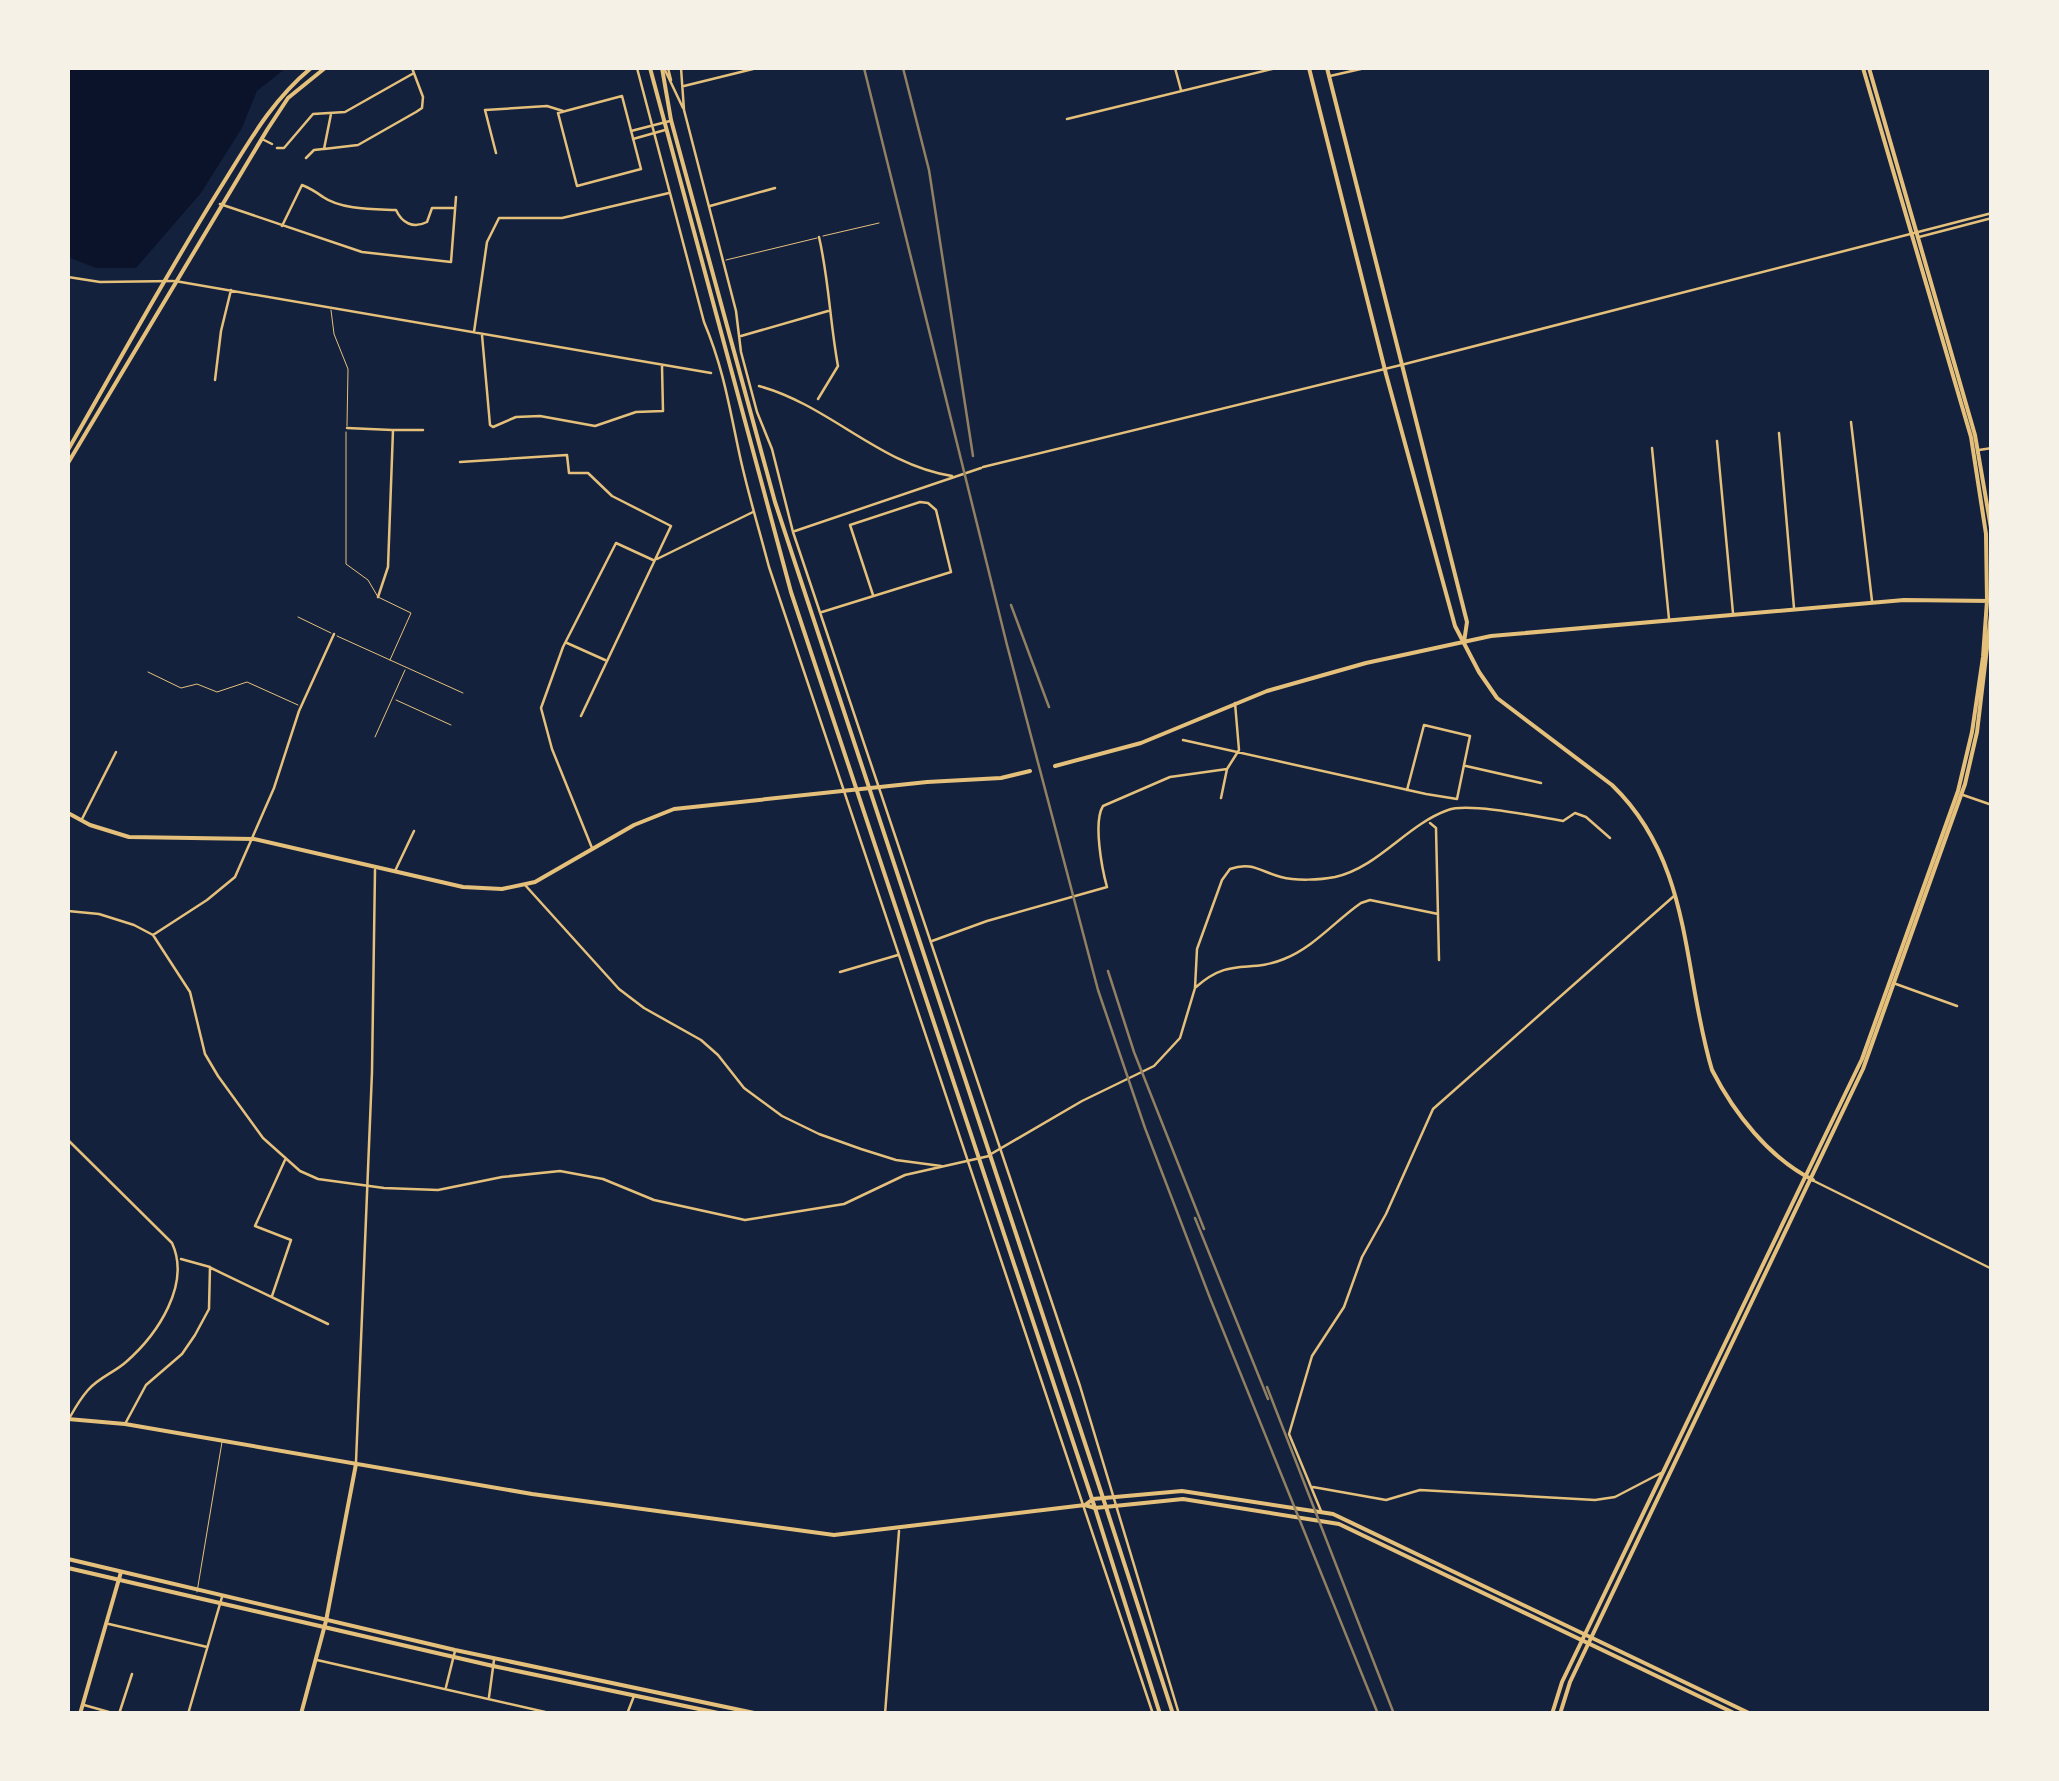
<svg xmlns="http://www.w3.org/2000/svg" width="2059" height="1781" viewBox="0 0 2059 1781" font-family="'DM Sans',sans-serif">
<rect width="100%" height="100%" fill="#14213d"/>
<path fill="#0b132b" d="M68,68H286L257,91L242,128L201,193L136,268H96L68,257Z"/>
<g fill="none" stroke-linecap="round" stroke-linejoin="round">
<path stroke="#e5c07b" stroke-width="1" d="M823,236L879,223
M726,260L817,238
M331,310L334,334L348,369L347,426
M346,432V564L368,580L378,597L411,613L390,660
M298,617L331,633
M337,636L463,693
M148,672L181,688L197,684L217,692L247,682L298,705
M396,700L451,725
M375,737L405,670"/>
<path stroke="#e5c07b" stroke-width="1" d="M197,1592L222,1442"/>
<path stroke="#e5c07b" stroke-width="2.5" d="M1175,68L1181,90
M684,86L757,68
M622,96L641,169L577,186L558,113Z
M331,114L324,149L358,145L416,112L422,108L423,97L412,68
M1067,119L1276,68
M262,139L272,144
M277,148H284L313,114L345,112L414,73
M496,153L485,110L547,106L563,111
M306,158L314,150L323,149
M220,204L362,252L451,262L456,197
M710,206L775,188
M282,226L302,185C312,189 316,192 323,197C342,210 374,209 396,210C402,223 413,229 427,222L432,208H453
M175,281L711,373
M474,332L487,242L499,218H562L669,193
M482,335L490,425L493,427L516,417L540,416L595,426L636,412L663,411L662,366
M741,336L828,311
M215,380L221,331L231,290
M759,386C829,405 880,465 952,476
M818,399L838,366C830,323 829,280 819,237
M1851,422L1872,601
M347,428L392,430
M1779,433L1794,608
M1717,441L1733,613
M1652,448L1669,619
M1979,450L1992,448
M460,462L567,455L569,473H588L612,496L671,526L581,716
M795,531L981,468
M657,559L753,512
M378,597L388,567L393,430H423
M822,612L951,572L936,510L928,503L920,502L850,525L873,595
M567,643L605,660
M1183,740L1426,794L1457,799L1470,736L1424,725L1407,790
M1466,766L1541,783
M1963,795L1992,805
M1221,798L1227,769L1239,750L1235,703
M82,819L116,752
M1430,823L1436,828L1439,960
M592,848L552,749L541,708L563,647L616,543L653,560
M395,871L414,831
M525,885L619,989L644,1008L701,1040L718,1055L744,1088L782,1116L819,1134L861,1149L896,1160L941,1166
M68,911L99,914L134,925L153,935L190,992L205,1054L218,1076L263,1138L300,1171L318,1179L384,1188L438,1190L502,1177L560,1171L603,1179L654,1200L745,1220L844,1204L905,1175L989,1156
M153,935L207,900L235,877L274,788L299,711L334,634
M932,941L987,921L1107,887C1102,869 1093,822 1103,806L1170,777L1227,769
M840,972L898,955
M1896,984L1957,1006
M1196,987C1231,956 1248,974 1284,959C1314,947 1335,921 1361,903L1370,900L1438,914
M68,1140L172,1243C191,1284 158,1334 126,1362C115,1372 98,1378 88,1390C81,1398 75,1408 70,1417
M991,1154L1082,1101L1154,1066L1180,1038L1195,988L1197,949L1222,880L1230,869C1252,861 1261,872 1281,877C1296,881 1320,880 1335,877C1379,867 1406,825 1448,810C1468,802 1539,817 1563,821L1575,813L1586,817L1610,838
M211,1268L328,1324
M272,1296L291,1240L255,1226L285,1160
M125,1424L146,1385L182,1354L195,1335L209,1309L210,1267L181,1259
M1313,1487L1386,1500L1420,1490L1595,1500L1615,1497L1661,1473
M1321,1511L1289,1434L1312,1356L1344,1307L1362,1257L1386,1214L1433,1109L1674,896
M109,1624L207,1647
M317,1660L554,1714
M446,1687L455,1651
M489,1697L494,1660
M84,1705L116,1714
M119,1714L132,1674
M188,1714L222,1597
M885,1714L899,1531"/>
<path stroke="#e5c07b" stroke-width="2.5" d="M637,68L704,322C723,367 729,405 739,452C747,490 759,529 769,567L1153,1714
M664,68L683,108
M668,68L671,80
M681,68L684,110L736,311L741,352L757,412L772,449L793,532L1080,1386L1179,1714
M1330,76L1365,68
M631,131L670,121
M633,139L665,130
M1919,237L1992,218
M68,277L100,282L173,281
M983,467L1401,365L1992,213
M1814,1181L1992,1269
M356,1462L372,1072L375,870
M627,1714L634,1696"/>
<path stroke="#e5c07b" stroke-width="4" d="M1309,68L1386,374L1455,626L1479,672L1497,698L1612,785C1693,863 1682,970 1712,1070C1734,1113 1769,1158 1813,1180
M1327,68L1467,622L1464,642
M1869,68L1975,435L1992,534
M68,450C118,363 166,275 219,190C248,144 270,102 311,68
M68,463L267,130L288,98L325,68
M1055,766L1141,743L1267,691L1366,663L1491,636L1904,600L1992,601
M68,813L90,825L129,837L254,839L463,887L502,889L535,882L634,825L674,809L927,782L1001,778L1030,771
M80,1714L121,1572
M301,1714L326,1621L356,1464
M1552,1714L1562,1682L1862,1059L1958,791L1972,732L1983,657L1987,601L1986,534L1971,437L1863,68
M1560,1714L1570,1682L1863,1069L1965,784L1977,732L1992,606"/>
<path stroke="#e5c07b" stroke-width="4" d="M1106,1507L1173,1714
M1095,1508L1160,1714
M68,1559L455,1650L759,1714
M68,1568L493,1666L723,1714"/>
<path stroke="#e5c07b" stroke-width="4" d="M650,68L791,592L1095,1508
M662,68L671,120L775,502L1106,1507
M68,1419L125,1424L532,1494L834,1535L1085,1505
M1736,1714L1339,1524L1183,1499L1095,1508L1085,1505L1093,1499L1182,1491L1333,1514L1751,1714"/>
<path stroke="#918062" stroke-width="2.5" d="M864,68L1007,645L1098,990L1145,1128L1210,1298L1378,1714
M903,68L929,170L973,456
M1011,605L1049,707
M1108,971L1134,1052L1204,1229
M1195,1218L1268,1399
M1267,1387L1394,1714"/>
</g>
<rect width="2059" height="1781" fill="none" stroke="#f6f1e7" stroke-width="140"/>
</svg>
